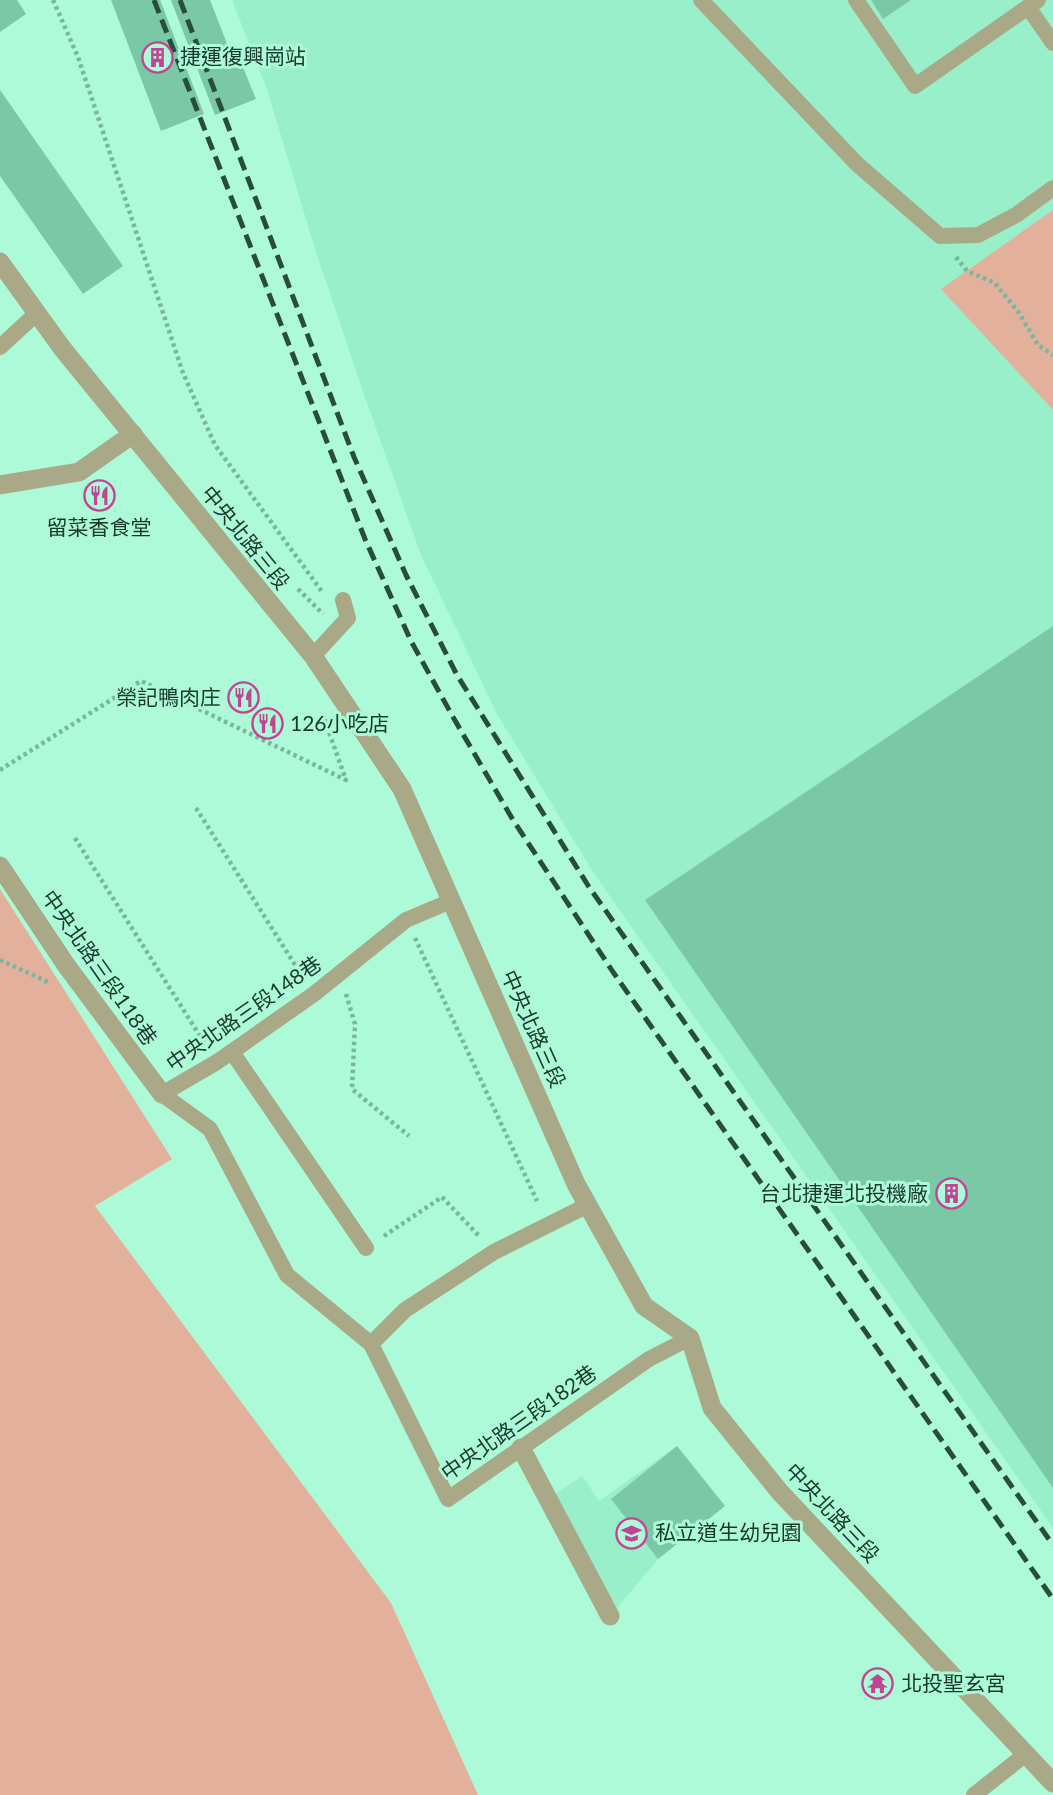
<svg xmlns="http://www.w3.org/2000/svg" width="1053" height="1795" viewBox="0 0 1053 1795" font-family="Lato,'Noto Sans TC',sans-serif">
<rect width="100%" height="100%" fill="#acfad8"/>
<path fill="#98efca" d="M232,0H1053V1528L593,872L497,714L421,555L367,403L315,249L267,89Z
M677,1446L725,1506L658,1559L617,1608L550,1497L582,1476L599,1501Z"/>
<path fill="#e3b19b" d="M1053,210V410L941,289Z
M0,889L172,1159L95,1206L391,1603L478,1795H0Z"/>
<path fill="#7bc8a7" d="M0,0H17L26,14L0,32Z
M111,0H160L204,114L161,131Z
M171,0H210L236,67L242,65L256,99L215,115Z
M871,0H911L883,19Z
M0,90L123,266L83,294L0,176Z
M1053,626V1488L645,900Z
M677,1446L725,1506L658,1559L611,1499Z"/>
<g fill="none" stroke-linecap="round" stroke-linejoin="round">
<path stroke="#79b79c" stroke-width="4.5" stroke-dasharray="3.5 3.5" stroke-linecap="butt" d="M53,0L78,57L183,373L215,445L323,593
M956,257L967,271L995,283L1019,313L1038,345L1053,355
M298,589L323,614
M0,770L141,681L346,780L324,718
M196,808L302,976
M75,838L205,1044
M415,938L537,1201
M0,960L48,982
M346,994L355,1024L352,1089L409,1136
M384,1236L442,1197L479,1236"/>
<path stroke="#a9a887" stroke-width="16" d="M701,0L857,164L940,236L978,235L1016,215L1053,188
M856,0L915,86L1038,0
M1028,7L1053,43
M0,347L37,313
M313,656L348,618L343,600
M451,901L406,920L314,994L217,1062L162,1094L210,1129L287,1275L371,1344L448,1499L649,1359L690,1338
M232,1052L366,1248
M371,1344L405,1310L494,1252L588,1205
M974,1795L1026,1754"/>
<path stroke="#a9a887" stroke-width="19" d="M521,1448L610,1616"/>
<path stroke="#a9a887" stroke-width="19" d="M0,485L79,472L133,434
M0,866L66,965L162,1094"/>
<path stroke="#a9a887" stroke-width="19" d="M0,262L62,348L313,656L402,789L576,1184L644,1306L690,1338L712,1408L779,1491L1053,1783"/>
<path stroke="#284c3d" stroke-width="5" stroke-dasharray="14 7" stroke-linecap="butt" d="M154,0L365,539L411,641L453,717L513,820L613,972L1053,1599
M180,0L354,457L406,575L457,675L589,887L1053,1545"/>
</g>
<defs>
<symbol id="building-ring" viewBox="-11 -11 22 22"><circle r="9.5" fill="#acfad8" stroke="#c24594" stroke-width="1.5"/><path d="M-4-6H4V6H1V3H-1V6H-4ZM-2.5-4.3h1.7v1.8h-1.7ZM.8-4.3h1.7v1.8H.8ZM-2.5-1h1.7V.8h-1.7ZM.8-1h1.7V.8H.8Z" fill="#c24594"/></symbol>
<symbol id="restaurant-ring" viewBox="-11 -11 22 22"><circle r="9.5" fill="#acfad8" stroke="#c24594" stroke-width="1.5"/><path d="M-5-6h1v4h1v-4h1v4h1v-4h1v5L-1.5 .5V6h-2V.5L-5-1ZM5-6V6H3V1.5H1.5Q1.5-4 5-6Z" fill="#c24594"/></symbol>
<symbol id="school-ring" viewBox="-11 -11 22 22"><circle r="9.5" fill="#acfad8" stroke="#c24594" stroke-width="1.5"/><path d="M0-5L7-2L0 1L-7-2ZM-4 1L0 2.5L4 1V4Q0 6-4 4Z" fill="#c24594"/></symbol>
<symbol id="temple-ring" viewBox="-11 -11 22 22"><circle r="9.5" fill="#acfad8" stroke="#c24594" stroke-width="1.5"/><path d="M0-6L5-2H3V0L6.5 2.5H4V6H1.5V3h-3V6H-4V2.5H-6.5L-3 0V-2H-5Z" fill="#c24594"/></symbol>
</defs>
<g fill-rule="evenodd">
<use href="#building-ring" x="140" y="40" width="35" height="35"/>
<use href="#restaurant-ring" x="82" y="478" width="35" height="35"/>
<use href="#restaurant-ring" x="226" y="680" width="35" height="35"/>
<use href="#restaurant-ring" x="250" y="706" width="35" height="35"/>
<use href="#building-ring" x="934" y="1176" width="35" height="35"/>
<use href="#school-ring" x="614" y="1516" width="35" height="35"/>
<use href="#temple-ring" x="860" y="1666" width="35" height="35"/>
</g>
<g text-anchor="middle" stroke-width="6" stroke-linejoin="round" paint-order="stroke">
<g font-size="21" fill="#19392c" stroke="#acfad8" text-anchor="start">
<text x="180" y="64">捷運復興崗站</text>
<text x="99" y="535" text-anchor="middle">留菜香食堂</text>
<text x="221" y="705" text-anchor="end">榮記鴨肉庄</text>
<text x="290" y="731">126小吃店</text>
<text x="928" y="1201" text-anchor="end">台北捷運北投機廠</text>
<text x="655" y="1540">私立道生幼兒園</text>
<text x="901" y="1691">北投聖玄宮</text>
</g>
<g font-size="21" fill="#19392c" stroke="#acfad8">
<text transform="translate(245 538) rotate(51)" y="7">中央北路三段</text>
<text transform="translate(99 968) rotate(55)" y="7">中央北路三段118巷</text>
<text transform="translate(244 1014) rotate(-35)" y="7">中央北路三段148巷</text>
<text transform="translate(533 1029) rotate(66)" y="7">中央北路三段</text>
<text transform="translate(519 1423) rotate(-35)" y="7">中央北路三段182巷</text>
<text transform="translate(832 1513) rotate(47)" y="7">中央北路三段</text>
</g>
</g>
</svg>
